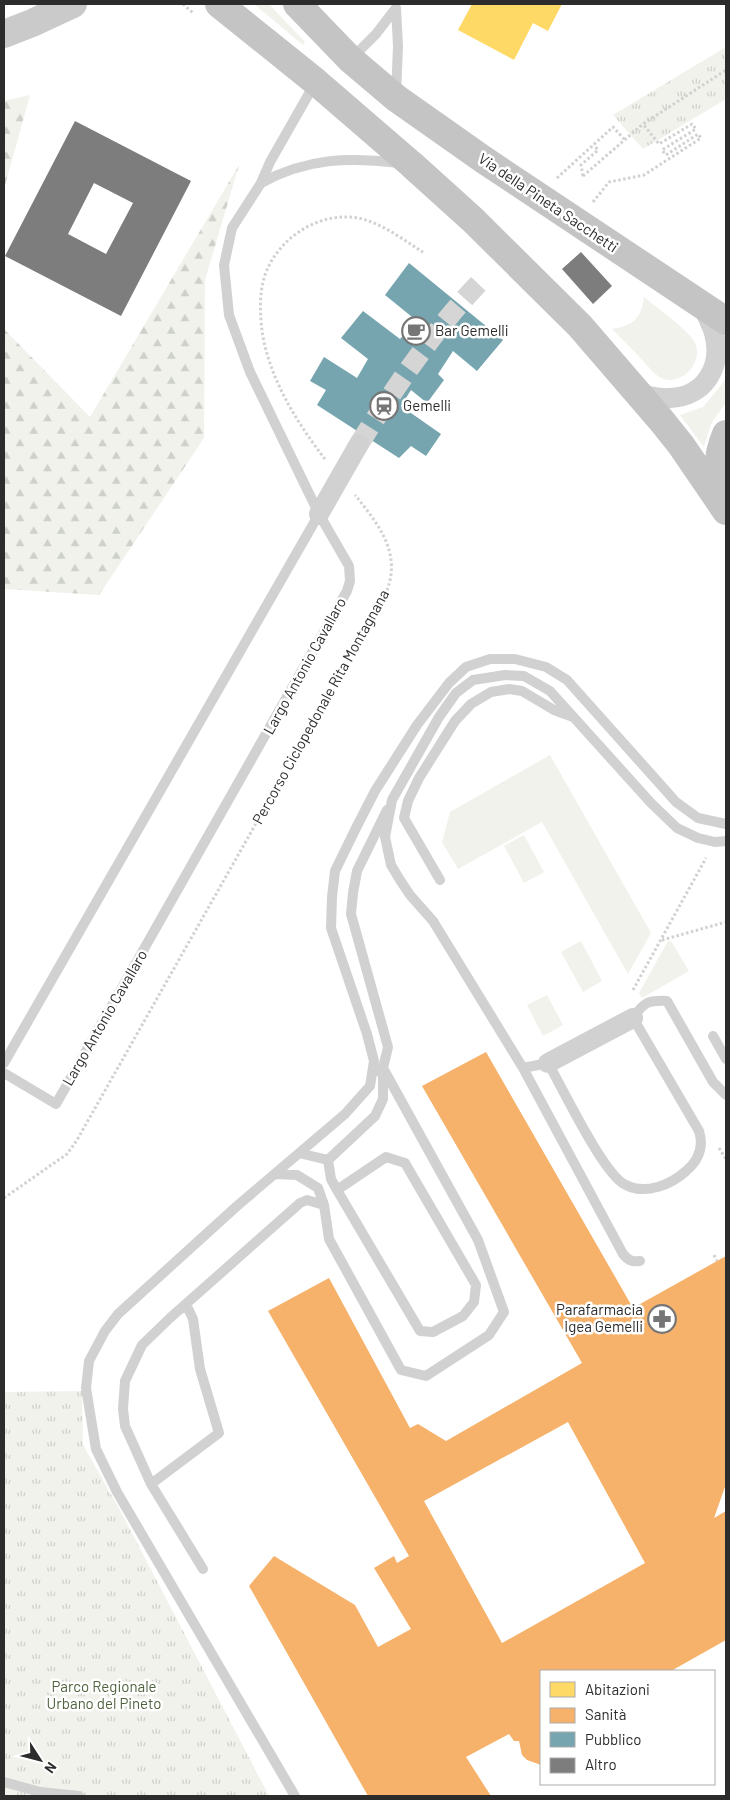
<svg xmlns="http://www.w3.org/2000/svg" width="730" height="1800" viewBox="0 0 730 1800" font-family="Barlow,sans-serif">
<defs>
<pattern id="forest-firs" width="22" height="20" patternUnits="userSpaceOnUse" patternTransform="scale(1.25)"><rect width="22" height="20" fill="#f0f2eb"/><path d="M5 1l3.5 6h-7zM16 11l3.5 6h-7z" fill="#ced0ca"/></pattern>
<pattern id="park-tufts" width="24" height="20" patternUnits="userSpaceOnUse" patternTransform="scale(1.25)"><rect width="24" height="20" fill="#f0f2eb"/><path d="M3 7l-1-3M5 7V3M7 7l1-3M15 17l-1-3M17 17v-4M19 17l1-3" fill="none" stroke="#ced0ca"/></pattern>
</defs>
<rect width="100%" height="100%" fill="#fff"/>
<path fill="#f0f2eb" d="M254,4H269L305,42L303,45Z
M644,297C657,308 689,330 695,343C705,364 677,390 658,376C653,373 649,367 644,362C634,351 623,340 612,329C634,325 641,319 644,297Z
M726,379V402L711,424L704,447L680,415L703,407Z
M550,755L651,933L628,974L542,822L458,869L442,842L450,812Z
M524,835L544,872L524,883L504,846Z
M581,941L602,981L583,992L561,952Z
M668,941H671L689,971L642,998L639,993Z
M547,995L563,1025L543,1036L527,1005Z"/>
<path fill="url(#forest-firs)" d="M30,95L4,189V101Z
M239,165L205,280L204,438L99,595L4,589V329L90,417Z"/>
<path fill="url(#park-tufts)" d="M726,47V99L643,149L613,115Z
M82,1391L83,1445L121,1512L269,1796H4V1392Z"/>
<path fill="#ffd966" d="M472,4H562L548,31L533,23L514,60L458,30Z"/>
<path fill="#f6b26b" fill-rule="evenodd" d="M486,1052L633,1308L726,1256V1484L714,1518L726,1511V1640L671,1671H541V1765L527,1760L522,1755L519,1741H514L509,1734L466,1757L491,1796H368L249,1586L274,1556L355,1605L378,1647L411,1629L374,1568L394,1556L397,1563L409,1556L268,1311L329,1278L410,1428L418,1424L446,1441L582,1363L422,1086ZM568,1422L645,1563L502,1643L424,1501Z"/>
<path fill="#76a5af" d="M409,263L503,340L477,371L453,351L438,374L444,380L427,403L411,390L401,406L441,434L426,456L411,446L399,458L317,405L326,390L310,381L324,357L357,378L368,359L341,338L363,311L400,339L417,321L385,295Z"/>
<path fill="#7d7d7d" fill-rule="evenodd" d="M75,121L191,181L121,316L5,256ZM94,183L133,203L106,254L68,234Z
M581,252L612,286L593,304L562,269Z"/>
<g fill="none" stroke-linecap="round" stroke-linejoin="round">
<path stroke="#d5d5d5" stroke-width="20" stroke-dasharray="20 10" stroke-linecap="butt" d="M359,444C396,386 435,328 483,279"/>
<path stroke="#d1d1d1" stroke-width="3" stroke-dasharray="2.5 2.5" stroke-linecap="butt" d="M183,4L193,13
M583,176L643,124L726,70
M583,176L581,165L598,150L594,145
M557,178L613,127L624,139
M593,202L609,182L644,175L701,138L698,134L666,155L662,150L696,129L692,124L659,144L643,124
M325,459C297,423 269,378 262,331C260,313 259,293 265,275C278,238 319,211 358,218C382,223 404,240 424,253
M662,940L726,922
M633,990L706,858
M719,1148L726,1159
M4,1198L67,1154L77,1140L384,597C404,556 380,526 355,495
M714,1255L717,1261"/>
<path stroke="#d1d1d1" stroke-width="10" d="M396,8L398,46L396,95
M352,58L376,34L396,8
M261,183C307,158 348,157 399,163
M726,841L715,842L698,838L677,828L651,803L550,691L524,676L505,675L473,680L456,693L439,717L392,800L385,837L391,865L400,880L410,895L433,921L523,1068L548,1063C562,1087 604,1176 626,1185C645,1195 671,1185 686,1171C699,1160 704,1147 699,1131L633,1018C644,1002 648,1000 667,1001L713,1082L726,1095
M440,880L404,818L408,801L419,778L455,721L471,704L491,692L509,689L522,691L554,710L573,717
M713,1036L726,1059
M4,1063L319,514
M523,1068L623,1254C628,1260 631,1262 640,1261
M380,1072L383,1068L388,1047L351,914L353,893L357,871L387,810
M4,1073L56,1104L347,591L350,581L349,566L319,514L250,372L229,315L224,265L232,228L261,183L270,162L315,83
M299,1153L328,1160L375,1116L383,1099V1069
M328,1160L331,1179L337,1190L420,1331L433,1332L463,1316L474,1302L476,1285L405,1163L386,1157L337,1190
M276,1174L297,1175L318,1188L324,1205L329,1239L401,1370L426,1376L489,1335L504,1312L478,1240L383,1068
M151,1484L219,1433L200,1369L193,1319L186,1304
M203,1569L151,1484L125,1426L123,1409L125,1381L142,1345L170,1318L300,1203L307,1200L324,1205
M4,1782L40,1792L79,1796
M295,1796L117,1492L96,1449L86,1388L89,1361L105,1331L118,1314L237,1206L345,1114L370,1086L374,1061L367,1034L331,928L332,897L335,871L356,828L375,791L417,725L449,683L466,667L490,659H515L546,667L567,680L676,802L698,818L726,824"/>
<path stroke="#d1d1d1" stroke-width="20" d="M639,394C649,396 660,399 670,398C705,397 723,366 714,333C711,324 706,314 702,305
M319,514L359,444
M548,1063L633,1018"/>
<path stroke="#cacaca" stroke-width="28" d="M4,34L32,23L73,4"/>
<path stroke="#c4c4c4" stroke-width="28" d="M219,4L316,82L411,164L473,220L580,326L661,420L681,445L726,511
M297,4L350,59L396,98L484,160L726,321
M724,500C718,474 715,460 726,434"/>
</g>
<defs>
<symbol id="cafe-ring" viewBox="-11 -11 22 22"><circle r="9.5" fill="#fff" stroke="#767676" stroke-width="1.5"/><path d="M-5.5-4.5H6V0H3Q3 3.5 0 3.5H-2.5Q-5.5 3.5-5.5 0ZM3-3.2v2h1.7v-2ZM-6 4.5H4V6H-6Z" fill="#767676"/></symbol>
<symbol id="station-ring" viewBox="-11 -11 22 22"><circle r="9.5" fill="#fff" stroke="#767676" stroke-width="1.5"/><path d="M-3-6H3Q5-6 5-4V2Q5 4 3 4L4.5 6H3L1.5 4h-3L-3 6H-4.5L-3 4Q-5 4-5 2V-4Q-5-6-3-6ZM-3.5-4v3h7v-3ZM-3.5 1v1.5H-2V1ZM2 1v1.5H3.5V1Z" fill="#767676"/></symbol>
<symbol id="pharmacy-ring" viewBox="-11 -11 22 22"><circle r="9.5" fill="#fff" stroke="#767676" stroke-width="1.5"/><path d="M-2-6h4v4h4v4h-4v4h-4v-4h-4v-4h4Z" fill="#767676"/></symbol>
</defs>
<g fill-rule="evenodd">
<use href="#cafe-ring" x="400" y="315" width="32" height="32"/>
<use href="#station-ring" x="368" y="390" width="32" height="32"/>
<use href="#pharmacy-ring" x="646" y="1303" width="32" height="32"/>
</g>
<g text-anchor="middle" stroke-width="5" stroke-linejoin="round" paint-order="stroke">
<g font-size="15" fill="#2c2c2c" stroke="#fff">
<text transform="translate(548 203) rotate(34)" y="5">Via della Pineta Sacchetti</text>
<text transform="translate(305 666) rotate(-61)" y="5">Largo Antonio Cavallaro</text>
<text transform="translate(321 707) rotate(-61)" y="5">Percorso Ciclopedonale Rita Montagnana</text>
<text transform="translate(105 1018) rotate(-60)" y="5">Largo Antonio Cavallaro</text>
</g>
<g font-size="15" fill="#2c2c2c" stroke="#fff" text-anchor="start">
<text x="435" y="336">Bar Gemelli</text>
<text x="403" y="411">Gemelli</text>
<text x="643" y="1315" text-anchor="end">Parafarmacia<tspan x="643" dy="17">Igea Gemelli</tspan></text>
</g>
<g font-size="15" fill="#50623f" stroke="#fff">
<text x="104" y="1692">Parco Regionale<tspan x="104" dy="17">Urbano del Pineto</tspan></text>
</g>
</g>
<rect width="730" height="1800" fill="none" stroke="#2c2c2c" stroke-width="10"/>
<rect x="540" y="1670" width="175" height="115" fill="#ffffff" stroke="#ababab"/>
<rect x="550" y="1682" width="25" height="15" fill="#ffd966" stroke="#ababab"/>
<text x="585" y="1695" font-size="15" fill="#2c2c2c">Abitazioni</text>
<rect x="550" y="1708" width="25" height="15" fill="#f6b26b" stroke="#ababab"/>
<text x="585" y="1720" font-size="15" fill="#2c2c2c">Sanità</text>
<rect x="550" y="1732" width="25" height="15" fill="#76a5af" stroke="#ababab"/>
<text x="585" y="1745" font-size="15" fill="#2c2c2c">Pubblico</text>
<rect x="550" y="1758" width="25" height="15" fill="#7d7d7d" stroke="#ababab"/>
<text x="585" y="1770" font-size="15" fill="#2c2c2c">Altro</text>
<g transform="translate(40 1760) rotate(126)" stroke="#ffffff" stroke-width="4" paint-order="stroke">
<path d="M0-4L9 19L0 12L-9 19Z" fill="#2c2c2c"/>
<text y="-8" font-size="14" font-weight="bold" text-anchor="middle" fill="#2c2c2c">N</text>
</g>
</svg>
